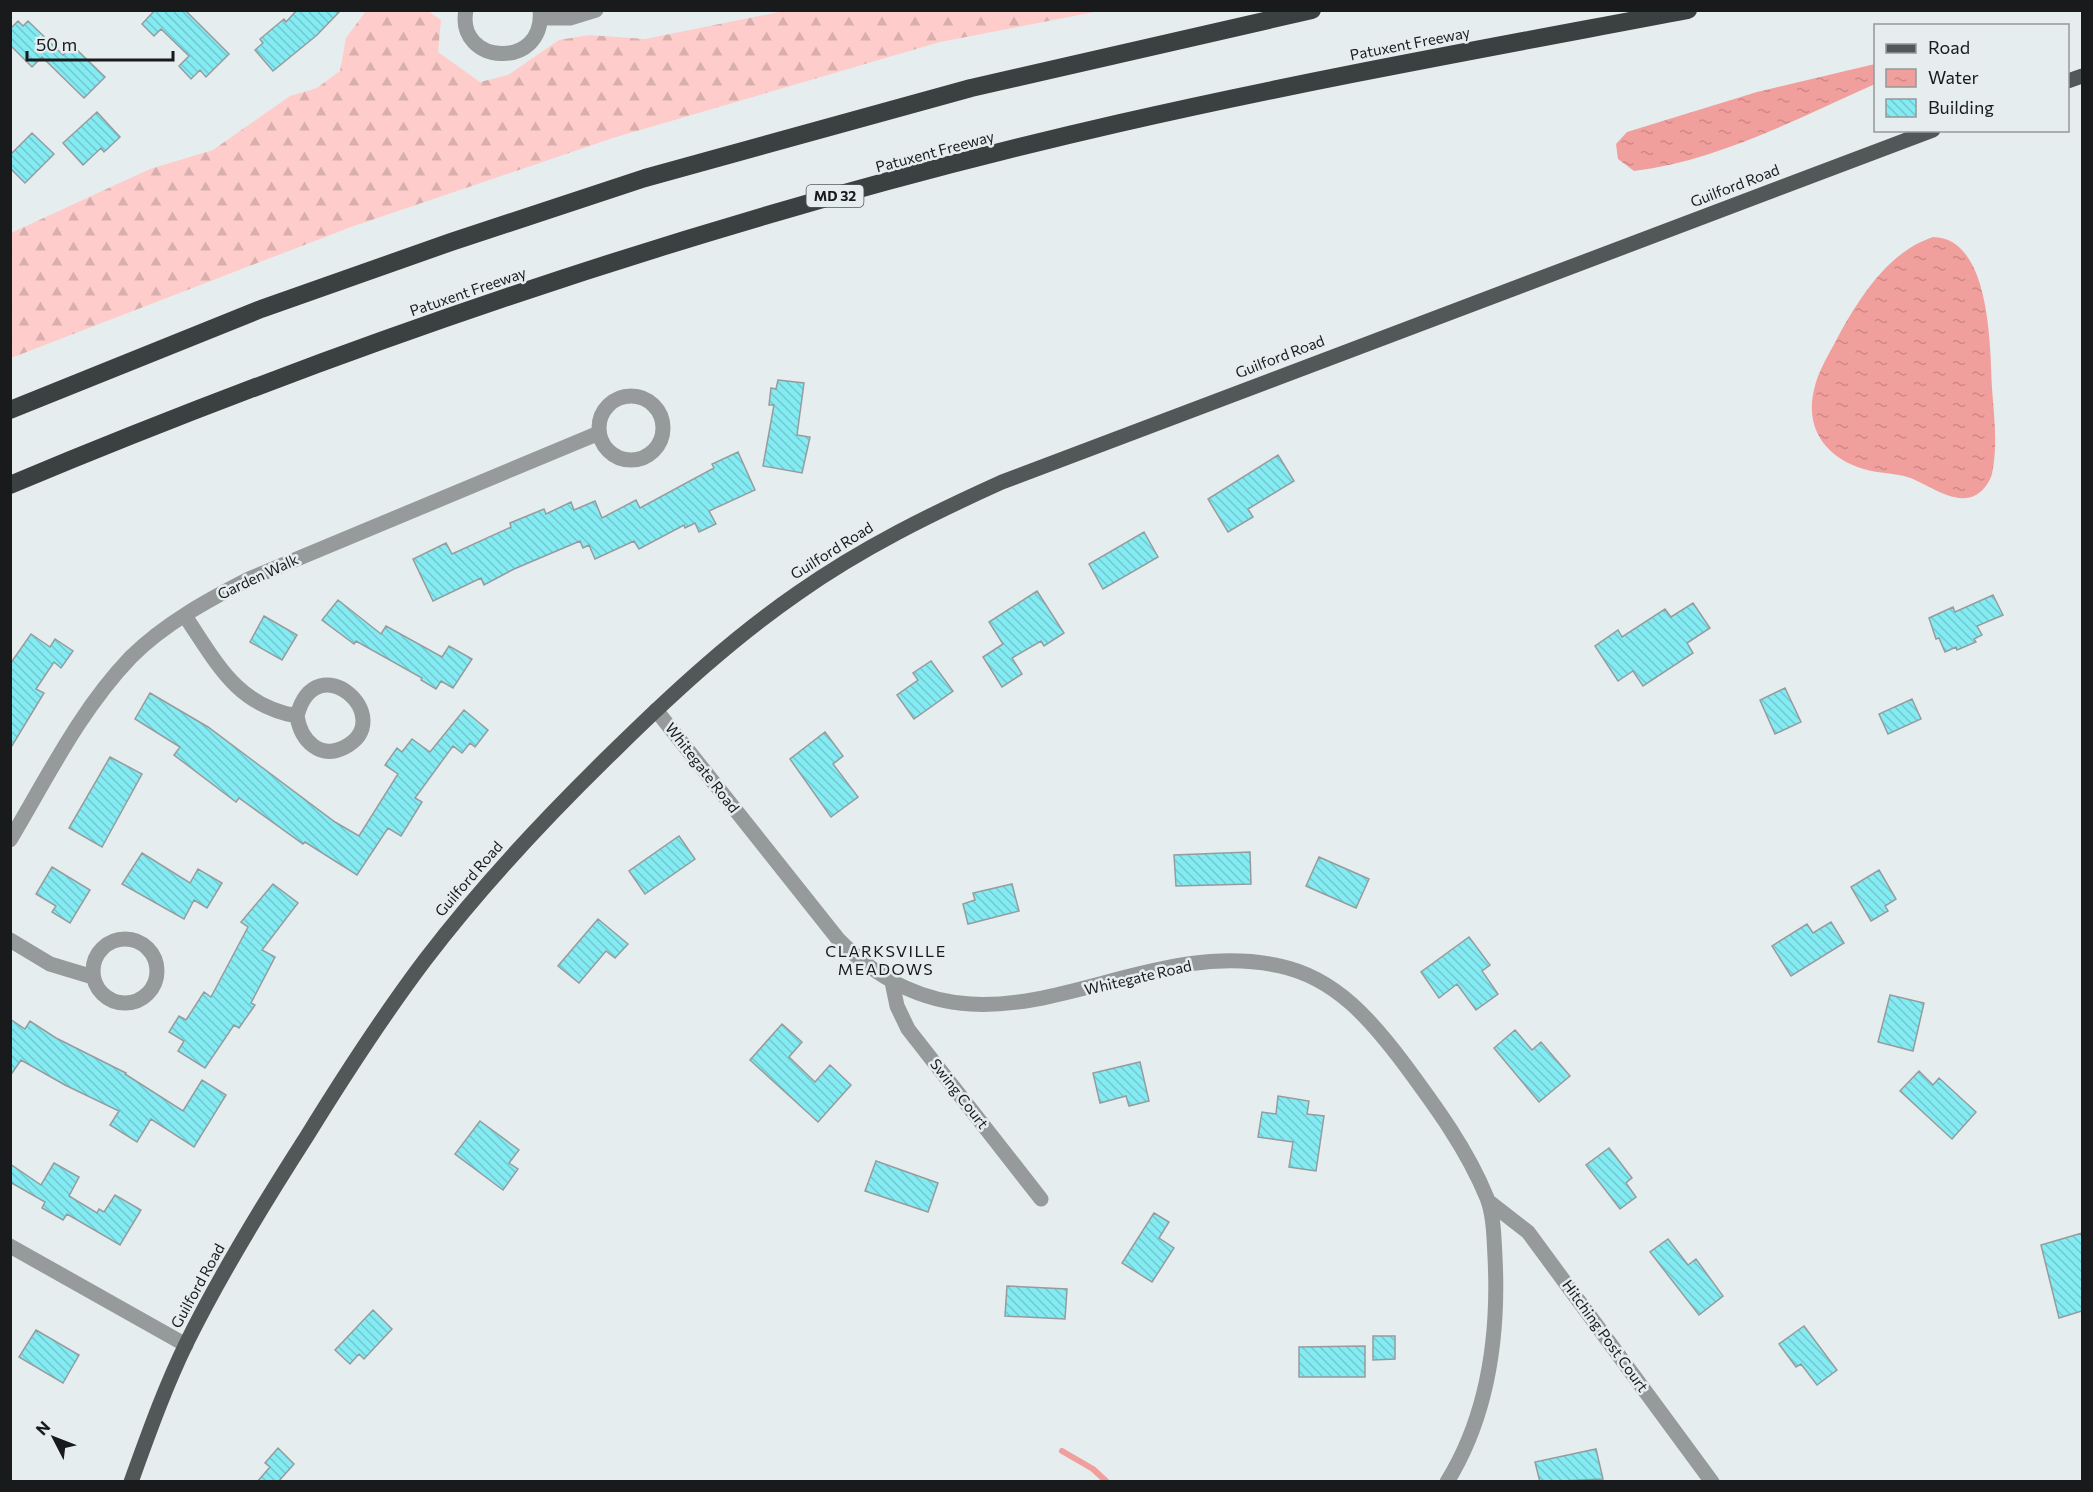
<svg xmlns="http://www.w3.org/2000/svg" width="2093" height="1492" viewBox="0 0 2093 1492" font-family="Commissioner,sans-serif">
<defs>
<pattern id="forest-firs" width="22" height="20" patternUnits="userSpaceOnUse" patternTransform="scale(1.5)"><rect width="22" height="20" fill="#feccca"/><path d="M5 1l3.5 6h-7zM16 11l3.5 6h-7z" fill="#d9afad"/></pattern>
<pattern id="water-ripples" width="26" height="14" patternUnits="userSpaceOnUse" patternTransform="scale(1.5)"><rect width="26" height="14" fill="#f09f9d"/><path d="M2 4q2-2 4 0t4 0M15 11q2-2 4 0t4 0" fill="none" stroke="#cd8887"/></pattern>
<pattern id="building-back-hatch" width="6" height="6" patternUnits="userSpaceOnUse" patternTransform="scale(1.5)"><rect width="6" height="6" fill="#84ebf3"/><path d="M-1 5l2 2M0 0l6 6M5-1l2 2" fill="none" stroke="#71c9d0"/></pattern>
</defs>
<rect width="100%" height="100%" fill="#e6edee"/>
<path fill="url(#forest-firs)" d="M366,11H428L441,20L438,52L480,82L508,75L559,40L589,35L645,39L784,11H1100L940,42L613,138L351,227L11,358V233L150,169L213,150L290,96L317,88L340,71L346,38Z"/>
<path fill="url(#water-ripples)" d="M1875,64V84C1799,118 1717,161 1634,171L1618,159L1616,144L1627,132L1757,92Z
M1933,237C1991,238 1990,347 1992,388C1994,416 1998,446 1992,474C1990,482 1983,491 1976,495C1953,507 1925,481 1904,476C1895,474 1886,473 1877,472C1835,465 1803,436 1814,390C1818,370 1831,351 1840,333C1862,294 1889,252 1933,237Z"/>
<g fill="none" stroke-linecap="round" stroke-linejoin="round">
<path stroke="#f09f9d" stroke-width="6" d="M1062,1451L1093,1469L1107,1482"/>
</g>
<path fill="url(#building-back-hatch)" stroke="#969c9d" stroke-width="1.5" d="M155,10H185L229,54L206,77L200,70L191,79L179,66L189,56L161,29L154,36L142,24Z
M297,10H341L317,35L273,71L255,50L263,43L260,39L284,19L286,22Z
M18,21L23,26L28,21L63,55L73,46L105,77L84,98L42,57L32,67L10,45V29Z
M97,112L120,137L104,152L101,148L83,165L63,143Z
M32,133L54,154L25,183L10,168V155Z
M778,380L804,383L797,435L810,437L802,473L763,466L774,405H769L771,388L776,389Z
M738,452L755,490L709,511L716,524L699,532L695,523L685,528L684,525L639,549L634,541L595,559L589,545L583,548L580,541L514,569L484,585L481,578L433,601L413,559L446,543L452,554L511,527L510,523L544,509L546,514L571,502L574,510L595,501L602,518L636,500L640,508L714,468L712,464Z
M1278,455L1294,481L1248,509L1253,517L1228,532L1208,499Z
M1144,532L1158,557L1103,589L1089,564Z
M1037,591L1064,633L1044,646L1041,641L1012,658L1022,674L1002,687L983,657L1003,644L989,622Z
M1993,595L2003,615L1977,626L1982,635L1974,639L1976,642L1957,650L1956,647L1945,652L1939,638L1936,639L1929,618L1953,607L1955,612Z
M338,600L381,634L386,626L442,657L449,646L472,659L453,688L441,681L436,689L421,680L422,678L356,641L354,644L322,620Z
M1693,603L1710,628L1687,643L1693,653L1643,686L1633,671L1618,681L1595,646L1618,630L1622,637L1665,609L1671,617Z
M264,616L297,635L282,660L250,642Z
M31,634L50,647L55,639L73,651L61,668L54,662L36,689L44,693L10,749V664Z
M931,661L953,691L914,719L897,695L918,680L913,673Z
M1785,688L1801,722L1775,734L1760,700Z
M150,693L208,727L335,822L359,836L398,774L385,765L397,748L402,752L412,739L430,752L464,710L488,730L475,747L470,743L462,753L453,746L415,798L422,802L401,836L388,828L357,875L305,842L303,844L239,798L236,802L174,755L180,747L135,719Z
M1912,699L1921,719L1888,734L1879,714Z
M825,732L843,756L833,764L858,797L831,817L790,759Z
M110,757L142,774L102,847L69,828Z
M679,836L695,859L645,894L629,871Z
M1250,852L1251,884L1176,886L1174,855Z
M142,853L190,883L198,869L222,883L207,908L194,900L184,919L122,884Z
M1319,857L1369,879L1356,908L1306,886Z
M52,867L90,890L70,923L52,912L56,906L36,894Z
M1879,870L1896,899L1885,906L1888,911L1871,921L1851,887Z
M273,884L298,903L262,950L275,957L251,1003L255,1005L239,1028L234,1025L205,1068L178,1051L184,1041L169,1032L179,1016L186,1020L204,992L211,997L248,927L241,922Z
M1012,884L1019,911L968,924L963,904L975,900L973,893Z
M598,919L628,944L615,958L606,951L579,983L558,966Z
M1831,922L1844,943L1791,976L1772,946L1807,924L1813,933Z
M1469,937L1490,965L1482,971L1498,994L1476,1010L1457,984L1439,998L1421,972Z
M1890,995L1924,1003L1913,1051L1878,1042Z
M10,1019L25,1029L30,1021L56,1038L126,1073L125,1074L183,1111L202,1080L226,1095L194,1147L151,1119L137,1142L110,1125L119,1111L65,1085L21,1060L10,1076Z
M782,1024L802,1042L789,1057L815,1082L830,1065L851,1085L818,1122L750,1060Z
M1515,1030L1532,1050L1541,1042L1570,1076L1539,1102L1494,1048Z
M1140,1062L1149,1101L1129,1106L1126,1096L1100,1103L1093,1073Z
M1919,1071L1933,1085L1939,1078L1976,1112L1952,1139L1900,1091Z
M1278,1096L1309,1101L1307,1114L1324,1116L1316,1171L1289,1167L1293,1142L1258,1137L1262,1112L1276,1114Z
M480,1121L519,1150L509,1163L518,1169L503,1190L455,1154Z
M1609,1148L1632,1178L1626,1183L1636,1197L1620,1209L1586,1165Z
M876,1161L938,1183L928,1212L865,1191Z
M54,1163L79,1177L69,1196L97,1213L99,1209L104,1212L115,1195L141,1210L120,1245L67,1214L63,1220L42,1208L45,1202L10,1182V1164L41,1185Z
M1154,1213L1169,1222L1159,1238L1174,1248L1152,1282L1122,1263Z
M2082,1233V1311L2059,1318L2041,1245Z
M1668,1239L1688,1265L1696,1259L1723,1296L1699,1315L1650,1252Z
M1007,1286L1067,1289L1065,1319L1005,1316Z
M373,1310L392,1329L364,1359L359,1354L350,1364L335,1350Z
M1804,1326L1837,1370L1817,1385L1801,1364L1796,1367L1779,1344Z
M36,1330L79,1355L63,1383L19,1357Z
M1373,1336H1395V1359L1373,1360Z
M1365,1346V1377H1299V1347Z
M278,1448L294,1464L278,1482H257L270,1467L265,1463Z
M1596,1449L1603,1479L1540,1482L1535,1462Z"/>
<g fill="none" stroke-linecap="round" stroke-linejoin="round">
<path stroke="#979a9a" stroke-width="15" d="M466,10C455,65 546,71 540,10
M541,18H570L596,10
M599 428a32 32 0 1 1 64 0a32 32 0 1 1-64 0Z
M185,616C217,663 236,705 297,716C301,741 320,760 345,747C399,718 316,643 297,716
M656,710L838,939C985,1088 1122,931 1280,966C1336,978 1372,1021 1405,1065C1436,1107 1467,1149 1487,1198C1494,1216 1494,1239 1495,1257C1499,1335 1489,1414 1447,1482
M10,840C47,778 80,710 131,657C164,624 208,600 249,579L599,433
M93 971a32 32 0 1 1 64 0a32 32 0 1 1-64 0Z
M10,940L50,964L93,977
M892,982L897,1006L908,1029L1041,1199
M1488,1201L1528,1232L1712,1482
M10,1246L186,1345"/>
<path stroke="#525758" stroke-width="15" d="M2068,81L2082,76
M131,1482C148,1435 165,1387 187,1342C222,1271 264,1203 307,1136C344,1076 382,1017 425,960C482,885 549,814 617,748C674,692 733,638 798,593C862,548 931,514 1002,482L1933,130"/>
<path stroke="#3b4041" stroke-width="18" d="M10,410L261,309L451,242L645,178L971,88L1312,10
M10,485C369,335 740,210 1120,123C1308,80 1498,46 1688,10"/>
</g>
<g text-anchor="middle" stroke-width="5" stroke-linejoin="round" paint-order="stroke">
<rect fill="#e6edee" stroke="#56595a" stroke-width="1.5" x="806.5" y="185" width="57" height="22" rx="4.5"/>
<g font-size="14" font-weight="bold" fill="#181a1b">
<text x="835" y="201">MD 32</text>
</g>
<g font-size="15" fill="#181a1b" stroke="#e6edee">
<text transform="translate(1410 44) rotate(-11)" y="5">Patuxent Freeway</text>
<text transform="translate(935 152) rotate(-15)" y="5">Patuxent Freeway</text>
<text transform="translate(1735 186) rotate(-21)" y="5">Guilford Road</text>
<text transform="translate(468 292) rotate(-19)" y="5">Patuxent Freeway</text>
<text transform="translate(1280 357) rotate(-21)" y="5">Guilford Road</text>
<text transform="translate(832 551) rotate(-32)" y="5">Guilford Road</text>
<text transform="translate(258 577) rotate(-25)" y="5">Garden Walk</text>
<text transform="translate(702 768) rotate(52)" y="5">Whitegate Road</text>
<text transform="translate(469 879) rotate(-49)" y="5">Guilford Road</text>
<text transform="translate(1138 978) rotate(-13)" y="5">Whitegate Road</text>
<text transform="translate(959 1094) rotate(52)" y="5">Swing Court</text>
<text transform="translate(198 1286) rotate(-61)" y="5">Guilford Road</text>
<text transform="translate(1605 1336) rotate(54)" y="5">Hitching Post Court</text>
</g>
<g font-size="16" letter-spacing="1.5" fill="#181a1b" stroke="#e6edee">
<text x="886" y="957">CLARKSVILLE<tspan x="886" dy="18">MEADOWS</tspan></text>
</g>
</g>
<rect width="2093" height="1492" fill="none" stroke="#181a1b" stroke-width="24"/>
<rect x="1874" y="24" width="195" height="108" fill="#e6edee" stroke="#94999a" stroke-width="1.5"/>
<rect x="1886" y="44" width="30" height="9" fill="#525758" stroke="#94999a" stroke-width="1.5"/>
<text x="1928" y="54" font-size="18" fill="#181a1b">Road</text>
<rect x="1886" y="69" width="30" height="18" fill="url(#water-ripples)" stroke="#94999a" stroke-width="1.5"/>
<text x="1928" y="84" font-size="18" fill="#181a1b">Water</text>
<rect x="1886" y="99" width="30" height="18" fill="url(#building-back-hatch)" stroke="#94999a" stroke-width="1.5"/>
<text x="1928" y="114" font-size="18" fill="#181a1b">Building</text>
<g transform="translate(54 1438) rotate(312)" stroke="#e6edee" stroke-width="4.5" paint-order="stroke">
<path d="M0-4.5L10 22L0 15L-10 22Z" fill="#181a1b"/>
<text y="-9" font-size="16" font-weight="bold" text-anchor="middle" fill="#181a1b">N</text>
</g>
<path d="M27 51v9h146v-9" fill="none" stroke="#181a1b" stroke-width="3"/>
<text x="36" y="51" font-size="18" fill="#181a1b" stroke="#e6edee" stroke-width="4.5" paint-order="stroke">50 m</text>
</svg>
